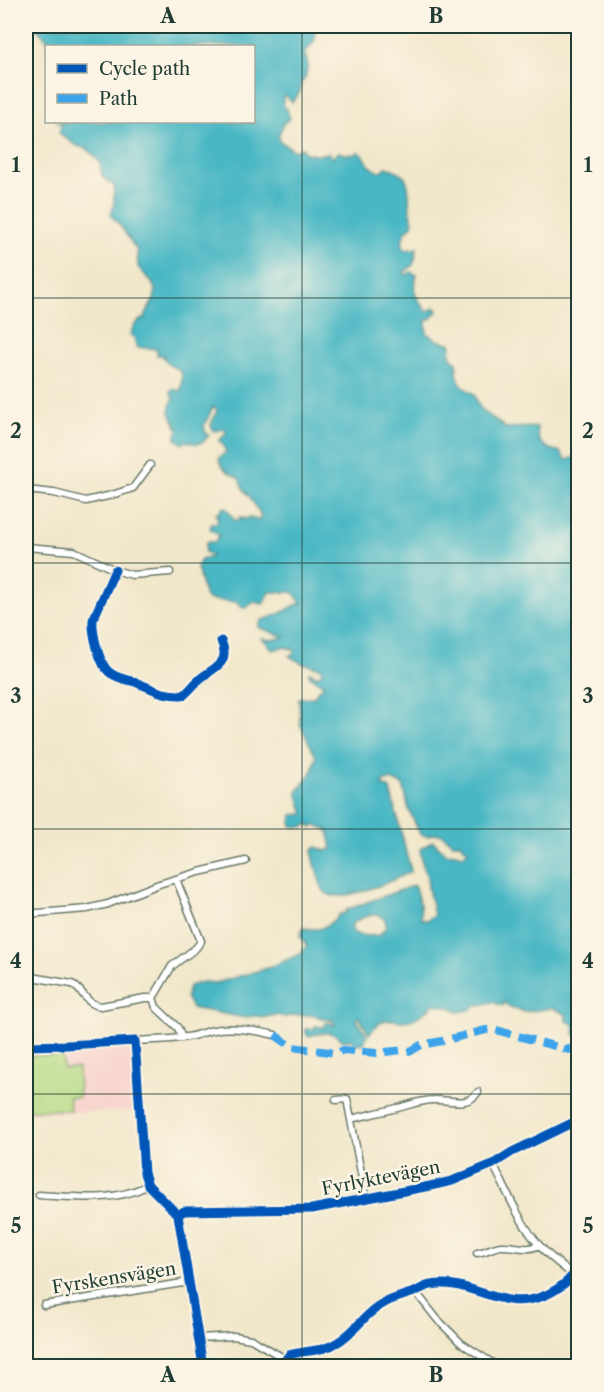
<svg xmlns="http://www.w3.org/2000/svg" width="604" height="1392" viewBox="0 0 604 1392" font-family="'Libre Caslon Text',serif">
<rect width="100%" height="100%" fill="#fcf5e5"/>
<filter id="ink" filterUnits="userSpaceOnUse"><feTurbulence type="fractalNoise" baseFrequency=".0167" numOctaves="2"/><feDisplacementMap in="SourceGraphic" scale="12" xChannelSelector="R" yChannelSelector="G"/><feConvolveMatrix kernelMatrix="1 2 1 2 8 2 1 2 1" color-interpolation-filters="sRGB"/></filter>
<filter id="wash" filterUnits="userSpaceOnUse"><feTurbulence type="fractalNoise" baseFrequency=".008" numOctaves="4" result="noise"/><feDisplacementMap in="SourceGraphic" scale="24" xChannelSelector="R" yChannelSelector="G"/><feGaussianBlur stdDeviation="1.35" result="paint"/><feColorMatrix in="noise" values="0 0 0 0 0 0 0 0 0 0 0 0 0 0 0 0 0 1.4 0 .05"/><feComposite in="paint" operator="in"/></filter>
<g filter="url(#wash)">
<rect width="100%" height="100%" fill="#f1e7ca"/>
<path fill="#f7d0ca" d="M130,1048L134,1111L26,1113V1052Z"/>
<path fill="#b4d982" stroke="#6a8b5b" stroke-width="1.5" d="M26,1055L63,1056V1069L78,1068L79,1097H69L70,1110H26Z"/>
<path fill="#4ab7c4" stroke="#347a7c" stroke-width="1.5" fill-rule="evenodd" d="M34,26H317L314,29C317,42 312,45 304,52L308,64L305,79L301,83C302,92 298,95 292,102L285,95L283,97V106L287,109L290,119C280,123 282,130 278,138L281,142L295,151L302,148L305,153L317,155L329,153L332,158L339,152C345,155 350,155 356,154L358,152L364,156L369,165L377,171H382L386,167C413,173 408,189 410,210C411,215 413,220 413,225C405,229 401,239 403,248L407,250L417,248C414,262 416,265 404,272L405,275L411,272L417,275C411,294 416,296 426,311L431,310L434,307L438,310L432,317L431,319L426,320L427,334C432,335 435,340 440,341C444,342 447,342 451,344L450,354L452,359L457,362C456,374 458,384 469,391C470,392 472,392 473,393C477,397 476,402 479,406C486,416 498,420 505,428C516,427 526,428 537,427C538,430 537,434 538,437C540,445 551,451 559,451L566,460L578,456V1038L574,1033L575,1028L572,1023L566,1021V1014L552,1008L525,1012L508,1006L504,1002L503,1006L493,1002L475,1006L470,1010L458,1012L453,1008L434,1004C425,1012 416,1020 404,1021C399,1022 394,1019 389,1020C380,1020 374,1028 369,1034L359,1017L356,1019L367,1035L364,1044L361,1045L358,1043L355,1044L351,1040H347V1039L346,1041H343C332,1029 323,1033 308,1036L306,1034L305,1029H314L315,1026L324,1027L326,1023H331L334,1026L335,1025L333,1020C327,1021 324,1018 319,1017C307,1014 296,1014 285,1017C278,1014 271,1015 263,1018C258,1014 252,1016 246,1018L192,1008L186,997L189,986L203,982L216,983L268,968L300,954L307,946L300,936L303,928C323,931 323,928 338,917V915L347,912L346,910L414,885L420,904L421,919L427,920L434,915L428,888L427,876L423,867L420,849L433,841L446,854L455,853L463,855L468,851L460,843H452C443,835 440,830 427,836L420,834L409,810L403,785L391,780L384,781L382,785L390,789L411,871C397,879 336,907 324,891C319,883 314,860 312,851L317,847L325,851L332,849L328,830L316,825L312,828L309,824L302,827L292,826L291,822L292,815L304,814L297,792L312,772L316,757L300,724L299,698L314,697L316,693L324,685L310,676L309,672L318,676L322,672L321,668L302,663L289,656L295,652L293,649L283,647L273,650L262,638L271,640L285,637L258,627L262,620C277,617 288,608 301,603L293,592H270L263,604L254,602L246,608L241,607L238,602C228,600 217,602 207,599L203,591L197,567L201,560L211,557V555L205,552L206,542H215L219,535L210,529L212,523L216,524L218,520L216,514H220L219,511L224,507L226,508C230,512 231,516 235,520H242L239,517L248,519L249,517L259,521L261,514C255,509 254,502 249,496C243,488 242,488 239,478C229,473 220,468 219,458L226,452L222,443L219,441L226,433L225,429L214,431L212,429L211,425L217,410L216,408L213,407L204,426L206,434L209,435L203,442L197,444L185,441L183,444L176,439V434L179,430C172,416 165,412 174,398L170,392L172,389L181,391L182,374L178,369L169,365L163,357L164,355H157V349L136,347L135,339L130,334C134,326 136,321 145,318C146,312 148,310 151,305C162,287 149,280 138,267L137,250C131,243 127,235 121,227C118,222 114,220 111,215L114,203V185L107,181L102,176L100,163L93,154L87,149L77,146L62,136L59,132L62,124L56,122H254V46H50L46,38ZM371,915H379L385,919L386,927L380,935C372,936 359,937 352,931V924C357,919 364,917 371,915Z"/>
</g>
<g filter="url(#ink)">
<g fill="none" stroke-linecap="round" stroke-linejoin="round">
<defs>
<path id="street" d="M26,490L54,493L86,501L112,495L133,488L150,465
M26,547L74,551L115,570L132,575L170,572
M115,570L93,620C92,632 99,664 109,672C116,678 127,680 135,682C154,689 162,696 184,695C190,690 195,683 201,678C215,667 231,663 221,641
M176,879L201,941L196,948L172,966L153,998L156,1007L178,1028L182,1038
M26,914L87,909L108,904L159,884L199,872L246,861
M26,976L72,984C84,991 86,1005 101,1006L145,998H153
M135,1041C152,1040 170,1040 187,1037C197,1036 205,1031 214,1030C231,1026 258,1031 275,1035
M136,1051L144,1173L148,1185L178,1215L203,1366
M336,1100L347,1099L366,1199
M351,1119C367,1115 382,1112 397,1108C410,1105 421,1100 434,1100C450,1099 467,1108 478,1092
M493,1164C507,1191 519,1222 539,1245C550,1258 565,1268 578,1279
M39,1195C76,1197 115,1203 148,1185
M178,1215L184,1211L312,1209L430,1186L452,1181L493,1164L512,1152L578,1120
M477,1253C486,1252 492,1247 501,1246C514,1245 527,1252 539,1245
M415,1291L437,1319L461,1343L497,1366
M44,1305L189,1282
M199,1338L234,1336L251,1339L297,1366
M286,1359L289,1355C306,1350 323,1352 338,1342C350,1335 359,1323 369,1314C385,1300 394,1299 414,1292C419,1290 425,1286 431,1285C472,1277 502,1316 548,1294C560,1288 572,1279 578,1267
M26,1361L47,1366"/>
<path id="secondary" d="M26,1046L67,1045L135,1041L136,1051"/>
</defs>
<use href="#street" stroke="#687868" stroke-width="9"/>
<use href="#secondary" stroke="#687868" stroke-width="11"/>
<use href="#street" stroke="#fff" stroke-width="6"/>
<use href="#secondary" stroke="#fee4c6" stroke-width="8"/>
<path stroke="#3da4eb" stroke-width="8" stroke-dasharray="15 8" stroke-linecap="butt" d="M275,1035L292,1047L329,1052L336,1053L344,1050L377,1053L403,1050L411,1051L421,1045L442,1041L486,1030H496L569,1050L578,1044"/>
<defs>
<path id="cycleway" d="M115,570L93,620C92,632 99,664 109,672C116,678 127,680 135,682C154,689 162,696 184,695C190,690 195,683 201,678C215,667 231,663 221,641
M26,1046L67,1045L135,1041L144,1173L148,1185L178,1215L203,1366
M178,1215L184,1211L312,1209L430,1186L452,1181L493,1164L512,1152L578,1120
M286,1359L289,1355C306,1350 323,1352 338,1342C350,1335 359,1323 369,1314C385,1300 394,1299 414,1292C419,1290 425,1286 431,1285C472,1277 502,1316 548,1294C560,1288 572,1279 578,1267"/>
</defs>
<use href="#cycleway" stroke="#fcf5e5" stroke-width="13"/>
<use href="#cycleway" stroke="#0057b8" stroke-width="9"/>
</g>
</g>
<path fill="none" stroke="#1f3d34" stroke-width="1.5" stroke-opacity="0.55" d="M302,26V1366M26,298H578M26,563H578M26,829H578M26,1094H578"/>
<g text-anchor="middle" stroke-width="5" stroke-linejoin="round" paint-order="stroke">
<g font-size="18" fill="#1f3d34" stroke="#fcf5e5">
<text transform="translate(381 1178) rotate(-11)" y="6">Fyrlyktevägen</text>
<text transform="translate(114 1278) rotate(-9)" y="6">Fyrskensvägen</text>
</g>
</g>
<rect width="604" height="1392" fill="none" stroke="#fcf5e5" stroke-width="66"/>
<rect x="45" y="45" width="210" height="78" fill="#fcf5e5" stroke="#a4ab9e" stroke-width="1.5"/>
<rect x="57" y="64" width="30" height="9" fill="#0057b8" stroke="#a4ab9e" stroke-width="1.5"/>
<text x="99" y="75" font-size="18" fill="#1f3d34">Cycle path</text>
<rect x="57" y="94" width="30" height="9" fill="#3da4eb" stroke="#a4ab9e" stroke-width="1.5"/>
<text x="99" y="105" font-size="18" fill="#1f3d34">Path</text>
<rect x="33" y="33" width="538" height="1326" fill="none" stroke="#1f3d34" stroke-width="2"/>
<g font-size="20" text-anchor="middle" font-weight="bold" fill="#1f3d34">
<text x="168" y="23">A</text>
<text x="436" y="23">B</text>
<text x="16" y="172">1</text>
<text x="588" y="172">1</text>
<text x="16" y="438">2</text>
<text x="588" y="438">2</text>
<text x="16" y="703">3</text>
<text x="588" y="703">3</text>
<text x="16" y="968">4</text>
<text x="588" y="968">4</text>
<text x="16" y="1233">5</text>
<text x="588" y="1233">5</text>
<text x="168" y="1382">A</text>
<text x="436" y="1382">B</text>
</g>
</svg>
